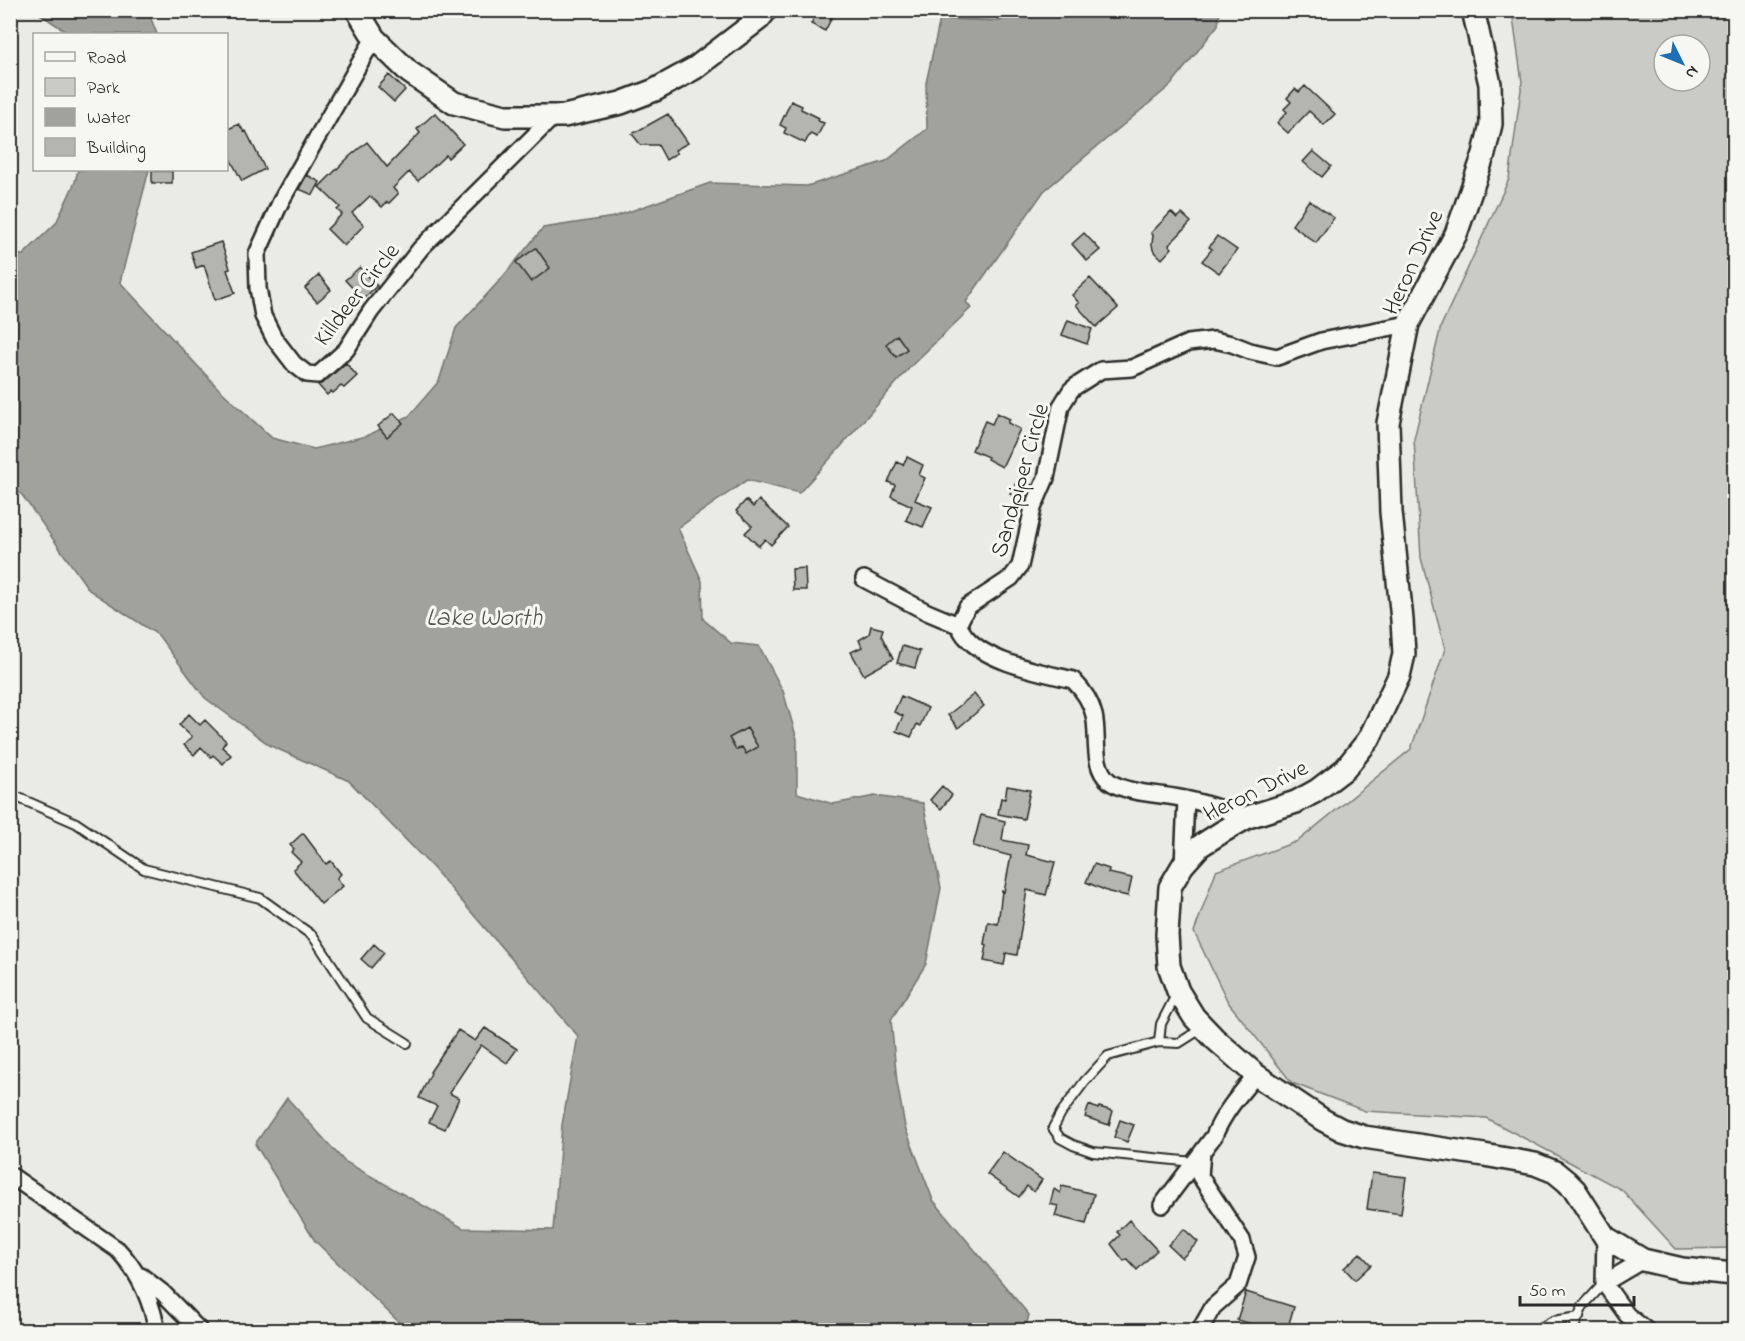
<svg xmlns="http://www.w3.org/2000/svg" width="1745" height="1341" viewBox="0 0 1745 1341" font-family="'Indie Flower',sans-serif">
<rect width="100%" height="100%" fill="#eaeae6"/>
<filter id="ink" filterUnits="userSpaceOnUse"><feTurbulence type="fractalNoise" baseFrequency=".0167" numOctaves="2"/><feDisplacementMap in="SourceGraphic" scale="12" xChannelSelector="R" yChannelSelector="G"/><feConvolveMatrix kernelMatrix="1 2 1 2 8 2 1 2 1" color-interpolation-filters="sRGB"/></filter>
<g filter="url(#ink)">
<path fill="#cacac7" stroke="#7a7a79" stroke-width="1.5" fill-rule="evenodd" d="M936,11H1017L1000,21L940,19Z
M1512,11H1734V1248L1676,1249L1622,1190L1486,1118L1365,1111L1292,1083L1228,1002L1194,932L1216,871L1298,841L1411,749L1445,649L1421,558L1414,439L1441,326L1509,179L1522,82ZM1664,45H1700V81H1664Z"/>
<path fill="#a1a19e" stroke="#727270" stroke-width="1.5" d="M1017,10L1220,11L1218,25L1171,85L1044,191L966,302L971,308L912,365L837,451L799,493L747,480L678,528L702,581L703,619L731,643L759,646L783,691L797,739V793L833,804L875,796L923,803L941,888L926,964L891,1020L897,1082L905,1127L933,1200L1029,1315L1025,1330H407L315,1241L255,1144L287,1098L344,1161L463,1228L553,1230L562,1125L578,1036L434,869L349,781L271,746L205,698L158,635L89,590L22,495L11,487V254L23,255L56,223L75,182L78,170H149L120,282L218,388L272,438L314,449L366,436L409,416L439,381L456,328L501,279L543,228L614,217L710,183L807,186L886,161L927,129L926,83L940,19L1000,21Z
M35,11H148L157,34H70Z"/>
<path fill="#b4b4b1" stroke="#2b2b2b" stroke-width="1.5" d="M818,10L832,17L825,31L811,24Z
M389,75L405,90L394,102L378,87Z
M1305,86L1335,114L1324,125L1309,111L1288,133L1277,123L1287,112L1284,109L1291,102L1287,98L1295,89L1299,92Z
M791,101L802,106L801,109L819,118L818,121L824,123L817,137L810,134L805,143L784,133L786,128L780,125Z
M435,113L463,144L448,158L446,155L418,181L409,172L393,188L398,194L389,203L387,202L382,207L370,196L352,213L364,225L344,246L327,229L342,214L337,210L340,207L319,187L350,156L367,142L387,167L420,133L417,129Z
M668,114L688,143L675,150L677,153L666,160L658,145H641L632,134Z
M239,124L244,132L246,131L265,169L242,181L226,151V130Z
M1313,151L1331,166L1322,177L1303,162Z
M152,171H172V183H152Z
M307,175L320,182L313,195L299,189Z
M1309,200L1334,218L1316,243L1292,225Z
M1171,212L1177,218L1182,214L1191,222L1169,245L1172,248L1162,259L1153,250L1152,244L1153,235L1151,233Z
M1084,233L1100,250L1087,261L1072,244Z
M1217,236L1237,250L1219,273L1202,261L1212,249L1209,247Z
M221,242L229,265L230,269L227,270L235,293L215,300L204,265L196,268L191,252Z
M536,248L550,268L531,282L516,262Z
M360,267L377,286L363,299L345,280Z
M319,275L331,290L317,302L305,288Z
M1090,278L1118,308L1096,327L1076,305L1079,303L1072,295Z
M1068,320L1092,329L1087,344L1062,335Z
M897,335L907,349L896,357L886,344Z
M346,363L357,376L344,388L341,386L333,393L331,391L327,395L318,385L324,382Z
M394,413L403,423L387,437L378,426Z
M997,413L1010,419L1008,423L1020,429L1002,467L987,459L988,457L972,450L985,421L992,424Z
M907,457L923,465L919,475L925,478L915,500L932,507L923,527L906,520L912,506L891,496L895,485L888,482L897,462L903,465Z
M1019,478L1032,485L1024,502L1010,494Z
M746,500L753,507L759,500L788,527L771,545L765,539L759,546L745,533L752,526L736,511Z
M805,568L806,590H793L792,569Z
M871,626L883,629L881,635L893,659L864,675L851,652L862,647L859,640L869,634Z
M902,646L920,651L915,668L897,663Z
M974,694L984,706L958,728L948,715Z
M901,696L928,708L920,726L917,724L911,737L896,731L903,716L894,712Z
M189,714L200,725L205,720L226,741L222,747L231,755L223,764L213,755L211,757L201,747L194,755L184,745L192,737L179,725Z
M747,728L758,747L746,754L742,747L736,750L729,738Z
M942,786L952,795L941,809L930,800Z
M1007,786L1030,790L1024,819L998,814L1001,798L1005,799Z
M981,815L1005,821L1002,840L1028,845L1026,855L1055,862L1046,895L1027,890L1017,955L1006,953L1004,965L984,961L987,945L984,944L988,922L998,924L1002,891L1004,892L1011,856L973,846Z
M303,833L326,864L331,861L341,874L337,878L343,886L321,904L293,869L301,862L291,852L294,849L290,845Z
M1094,864L1109,869L1108,873L1132,878L1128,896L1109,892L1086,882Z
M374,944L384,953L371,968L361,959Z
M485,1028L517,1049L507,1063L481,1045L449,1093L459,1098L445,1129L429,1122L437,1106L419,1098L431,1073L430,1072L458,1030L475,1041Z
M1089,1105L1098,1109L1099,1107L1113,1111L1109,1125L1085,1117Z
M1120,1120L1134,1125L1127,1142L1114,1137Z
M1003,1152L1042,1180L1034,1192L1027,1186L1019,1197L987,1174Z
M1372,1173L1406,1177L1401,1214L1367,1209Z
M1062,1186L1094,1194L1086,1224L1055,1216L1058,1206L1050,1204L1054,1189L1060,1193Z
M1129,1220L1157,1250L1137,1270L1127,1259L1124,1261L1111,1244L1120,1235L1117,1232Z
M1184,1229L1198,1242L1182,1258L1168,1245Z
M1360,1253L1371,1265L1355,1280L1344,1268Z
M1246,1292L1294,1307L1287,1330H1250L1252,1324L1237,1320Z"/>
<g fill="none" stroke-linecap="round" stroke-linejoin="round">
<defs>
<path id="lane" d="M10,794L76,823L144,869L260,898L313,936L367,1018L407,1043
M1159,1042L1161,1024L1177,993
M1194,1162L1093,1152L1073,1145L1060,1138L1053,1128L1061,1113L1085,1081L1108,1056L1159,1042L1179,1043L1201,1029
M1536,1330L1553,1321L1579,1317
M1573,1330L1583,1306L1604,1283"/>
<path id="street" d="M374,38L281,201L257,254L258,288L263,316L274,338L294,364L307,374L318,375L346,350L371,311L421,248L554,116
M864,579L927,612L958,625
M1248,817C1227,811 1206,803 1185,799C1165,794 1125,794 1109,781C1091,766 1099,735 1094,715C1091,702 1082,689 1073,680C1041,672 988,663 966,637C963,634 961,629 958,625L967,607L1011,578L1020,566L1033,508L1046,478L1061,406L1071,390L1076,386L1101,370L1132,368L1188,343L1214,340L1232,344L1250,351L1277,357L1321,341L1408,324
M1183,865L1186,799
M10,1175L118,1250C140,1273 151,1300 157,1330
M1162,1205L1214,1136C1224,1112 1240,1094 1256,1075
M1605,1237L1604,1283L1627,1315L1646,1330
M141,1276L163,1293L199,1330
M1604,1283L1643,1260
M1200,1330L1213,1307L1238,1285L1247,1257L1242,1240L1200,1176L1202,1152"/>
<path id="secondary" d="M357,10L374,38L409,72L454,103L505,116H564L621,103L655,90L695,68L759,19L766,10
M1473,10L1490,84L1491,124L1484,154L1456,234L1408,324L1388,423L1391,512L1402,620L1404,654L1399,676L1369,739L1345,769L1316,791L1296,802L1248,817L1222,832L1200,846L1183,865L1170,887L1167,935L1169,966L1178,991L1194,1017L1215,1039L1256,1075L1323,1120L1342,1130L1364,1137L1484,1155L1535,1164L1555,1172L1566,1181L1575,1190L1605,1237L1643,1260L1682,1269L1734,1274"/>
</defs>
<use href="#lane" stroke="#2b2b2b" stroke-width="12"/>
<use href="#street" stroke="#2b2b2b" stroke-width="20"/>
<use href="#secondary" stroke="#2b2b2b" stroke-width="26"/>
<use href="#lane" stroke="#f6f6f2" stroke-width="8"/>
<use href="#street" stroke="#f6f6f2" stroke-width="15"/>
<use href="#secondary" stroke="#f6f6f2" stroke-width="21"/>
</g>
</g>
<g text-anchor="middle" stroke-width="6" stroke-linejoin="round" paint-order="stroke">
<g font-size="24" fill="#2b2b2b" stroke="#f6f6f2">
<text transform="translate(1412 262) rotate(-65)" y="8">Heron Drive</text>
<text transform="translate(356 294) rotate(-52)" y="8">Killdeer Circle</text>
<text transform="translate(1019 480) rotate(-74)" y="8">Sandpiper Circle</text>
<text transform="translate(1255 790) rotate(-26)" y="8">Heron Drive</text>
</g>
<g font-size="26" font-style="italic" fill="#545453" stroke="#f6f6f2">
<text x="484" y="625">Lake Worth</text>
</g>
</g>
<rect width="1745" height="1341" fill="none" stroke="#f6f6f2" stroke-width="36"/>
<rect x="18" y="18" width="1709" height="1305" fill="none" stroke="#2b2b2b" stroke-width="2" filter="url(#ink)"/>
<rect x="33" y="33" width="195" height="138" fill="#f6f6f2" stroke="#a5a5a2" stroke-width="1.5"/>
<rect x="45" y="52" width="30" height="9" fill="#f6f6f2" stroke="#a5a5a2" stroke-width="1.5"/>
<text x="87" y="63" font-size="18" fill="#2b2b2b">Road</text>
<rect x="45" y="78" width="30" height="18" fill="#cacac7" stroke="#a5a5a2" stroke-width="1.5"/>
<text x="87" y="93" font-size="18" fill="#2b2b2b">Park</text>
<rect x="45" y="108" width="30" height="18" fill="#a1a19e" stroke="#a5a5a2" stroke-width="1.5"/>
<text x="87" y="123" font-size="18" fill="#2b2b2b">Water</text>
<rect x="45" y="138" width="30" height="18" fill="#b4b4b1" stroke="#a5a5a2" stroke-width="1.5"/>
<text x="87" y="153" font-size="18" fill="#2b2b2b">Building</text>
<g transform="translate(1682 63) rotate(133)"><circle r="28" fill="#f6f6f2" stroke="#a5a5a2" stroke-width="1.5"/>
<path d="M0-4.5L10 22L0 15L-10 22Z" fill="#1f6fb2"/>
<text y="-9" font-size="16" font-weight="bold" text-anchor="middle" fill="#2b2b2b">N</text>
</g>
<path d="M1520 1296v9h114v-9" fill="none" stroke="#2b2b2b" stroke-width="3"/>
<text x="1529" y="1296" font-size="18" fill="#2b2b2b" stroke="#f6f6f2" stroke-width="4.5" paint-order="stroke">50 m</text>
</svg>
